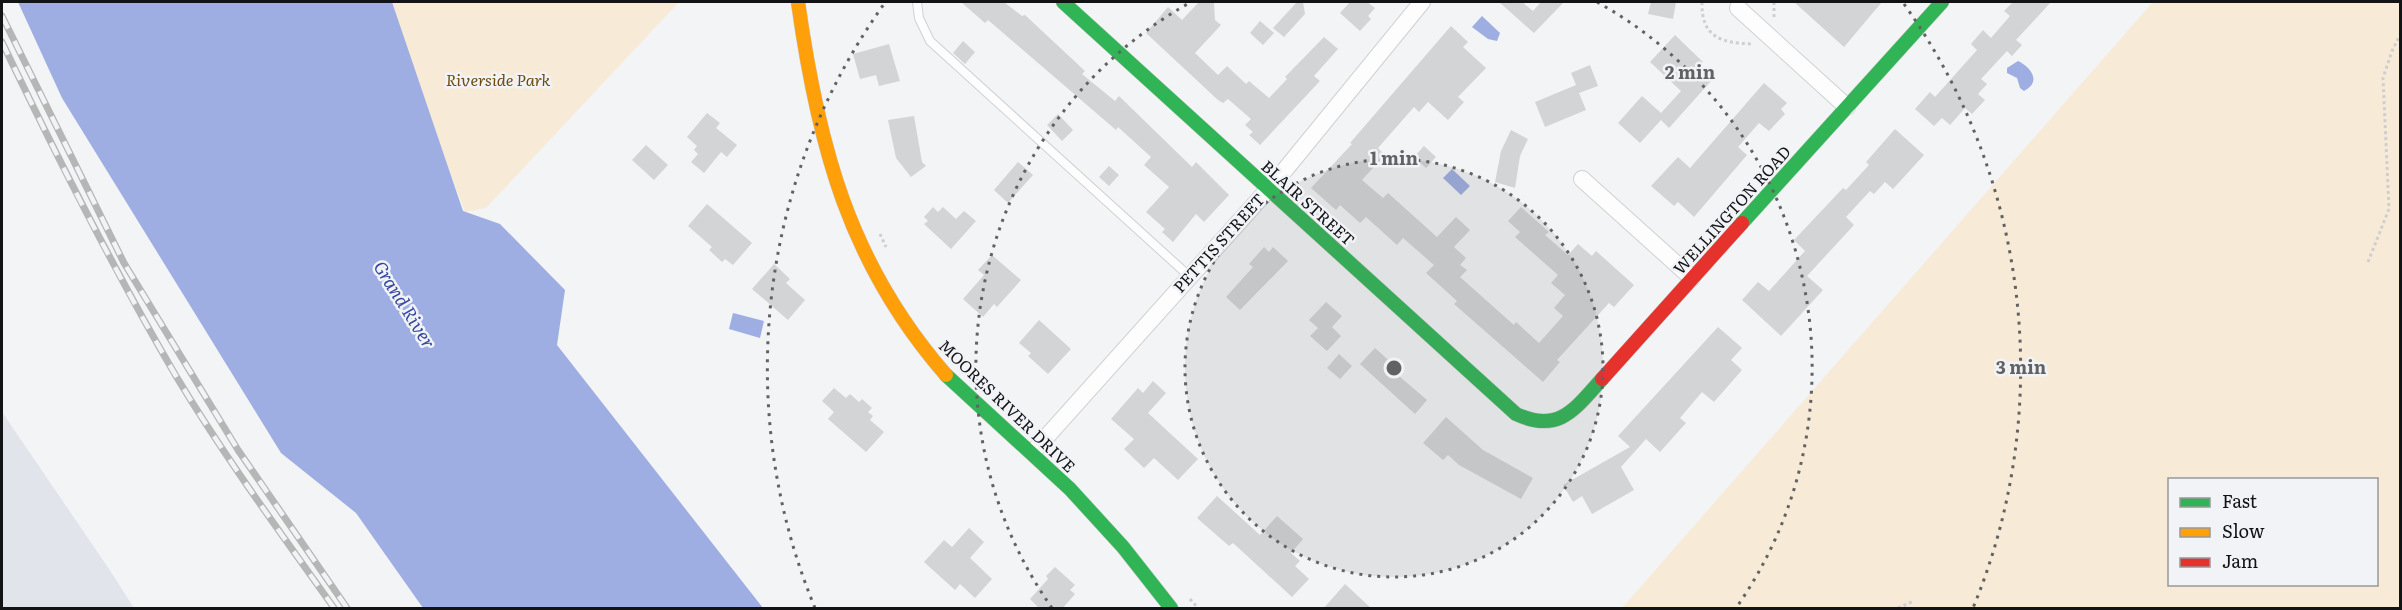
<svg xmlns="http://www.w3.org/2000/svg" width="2402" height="610" viewBox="0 0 2402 610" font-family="Literata,serif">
<rect width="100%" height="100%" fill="#f3f4f6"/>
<path fill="#e1e4ea" d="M2,412L109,569L134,608H2Z"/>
<path fill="#f7ead6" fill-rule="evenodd" d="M390,2H679L486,208L465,212L407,61Z
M2153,2H2400V608H1622ZM2170,480H2376V584H2170Z"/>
<path fill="#9eaee2" d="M18,2H392L463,211L500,224L565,290L557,345L763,608H423L356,513L281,453L62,98Z
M1482,16L1500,33L1497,41L1488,39L1472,27Z
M2018,61C2031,67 2042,82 2024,91L2020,88L2017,78L2007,73V68Z
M1452,169L1470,186L1461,195L1443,178Z
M733,313L764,321L760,338L729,329Z"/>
<path fill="#d3d4d5" d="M961,2H1004L1022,16L1025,15L1085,71L1082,74L1115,101L1119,96L1192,167L1196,162L1229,195L1204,222L1196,214L1173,242L1162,232L1165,229L1146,212L1169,187L1144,165L1151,157L1118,127L1116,130L988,20L985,23Z
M1199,2H1214L1215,20L1221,25L1195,53L1218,75L1227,66L1246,84L1249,81L1269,98L1287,79L1285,77L1324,37L1338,49L1314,76L1320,81L1260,145L1249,135L1253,132L1245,125L1251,119L1228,99L1223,103L1218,100L1146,33L1168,7L1182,20Z
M1297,2H1303L1305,14L1284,37L1273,28Z
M1350,2H1367L1375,8L1368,16L1371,19L1360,31L1340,13Z
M1499,2H1522L1533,11L1541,2H1564L1534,33Z
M1651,2H1676L1673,19L1648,14Z
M1794,2H1882L1844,47Z
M2013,2H2051L2016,40L2022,45L2012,56L2007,51L1981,79L1987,84L1978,94L1985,100L1972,114L1965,108L1950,125L1942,118L1934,126L1915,109L1930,92L1935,97L1977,50L1971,44L1983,30L1991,38L2010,16L2004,11Z
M1260,21L1274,33L1263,45L1250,33Z
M1451,26L1468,42L1463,47L1486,68L1458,97L1464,102L1448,120L1428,102L1419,112L1414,107L1378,148L1385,155L1362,180L1383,198L1388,193L1437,237L1456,217L1470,230L1454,247L1466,258L1460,265L1467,270L1460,277L1514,325L1516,322L1539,343L1563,316L1554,308L1565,295L1551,283L1558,275L1515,237L1520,232L1508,221L1521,207L1549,232L1545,235L1568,255L1578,244L1592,256L1596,251L1634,285L1614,307L1609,303L1557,360L1560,362L1543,382L1454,304L1457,301L1426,273L1434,265L1403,238L1397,245L1366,217L1360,223L1340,205L1336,210L1311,188L1352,144L1350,143Z
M1675,35L1703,62L1698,67L1712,80L1669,128L1661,120L1640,143L1618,123L1642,96L1661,113L1681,91L1650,62Z
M963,41L975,52L965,64L953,53Z
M889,44L900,81L879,86L876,75L860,79L853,54Z
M1590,65L1598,86L1579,93L1586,110L1545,127L1535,102L1576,85L1571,73Z
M1764,83L1787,103L1781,109L1785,114L1769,131L1759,123L1738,147L1747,155L1694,217L1678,202L1674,206L1651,186L1678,157L1690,168Z
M707,113L720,123L716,128L737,145L727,157L721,152L704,173L691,162L698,154L694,150L697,146L687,137Z
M1058,114L1073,130L1062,141L1047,125Z
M914,116L922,162L926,166L911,177L896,158L888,120Z
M1895,129L1924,155L1893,189L1885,182L1874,194L1870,191L1846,217L1854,225L1807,276L1823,290L1781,336L1742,300L1758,282L1769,291L1805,251L1794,240L1843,188L1846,190L1869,165L1866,162Z
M1511,130L1528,139L1520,156L1515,188L1495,182L1501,151Z
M646,145L668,165L654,180L632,160Z
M1424,146L1436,157L1426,168L1414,157Z
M1018,162L1033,175L1008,203L994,190Z
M1109,166L1119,175L1109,186L1099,177Z
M707,204L752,243L733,265L725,259L722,262L709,250L712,247L688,226Z
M933,207L938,212L943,207L956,219L964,211L976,221L951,249L924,224L928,221L924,217Z
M1264,247L1269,252L1273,247L1288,261L1240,310L1226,297L1253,267L1249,264Z
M992,255L1021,280L997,307L994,304L983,317L963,299L984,275L978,270Z
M774,264L790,279L786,283L805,300L788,320L752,289Z
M1326,302L1342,316L1332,327L1341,336L1327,351L1310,336L1318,328L1309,320Z
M1039,320L1071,349L1048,374L1028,356L1031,353L1019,343Z
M1718,327L1742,348L1731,360L1742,370L1714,402L1702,392L1680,418L1686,423L1660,452L1646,439L1621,467L1634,490L1592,514L1582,496L1573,502L1563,485L1630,447L1618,436Z
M1375,348L1395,366L1392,370L1427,400L1415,414L1360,364Z
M1339,354L1352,366L1340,379L1327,368Z
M1153,381L1166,393L1148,413L1198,459L1178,480L1154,458L1144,468L1124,449L1134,439L1111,419L1138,388L1143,393Z
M834,388L846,398L850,394L859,402L862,399L872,408L868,412L873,416L870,420L884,432L866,452L828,419L834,412L822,401Z
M1446,417L1483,450L1533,478L1521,499L1459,465L1448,455L1443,460L1423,443Z
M1217,496L1260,535L1277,516L1303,539L1291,553L1300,561L1295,566L1309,579L1292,597L1233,543L1229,546L1197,518Z
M969,528L984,542L970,558L992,579L975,598L960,584L955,590L924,562L944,540L952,547Z
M1055,567L1075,585L1070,590L1075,594L1062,609H1040L1030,599L1048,579L1046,576Z
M1345,584L1372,609H1323Z"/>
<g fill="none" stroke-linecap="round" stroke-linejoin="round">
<defs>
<path id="lane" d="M917,2L919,18L930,41L1189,276"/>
<path id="street" d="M1738,8L1847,107
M1582,179L1692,278
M1033,452L1280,176L1422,2"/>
<path id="fast" d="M1063,2L1516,414C1559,434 1575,409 1602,379
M1742,223L1942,2
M946,375L1070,489L1123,547L1171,608"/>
<path id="slow" d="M798,2C818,145 849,264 946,375"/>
<path id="jam" d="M1602,379L1742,223"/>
</defs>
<use href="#lane" stroke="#cfd0d1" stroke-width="10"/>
<use href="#street" stroke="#cfd0d1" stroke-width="18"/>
<use href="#fast" stroke="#cfd0d1" stroke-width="15"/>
<use href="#slow" stroke="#cfd0d1" stroke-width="15"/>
<use href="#jam" stroke="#cfd0d1" stroke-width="15"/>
<path stroke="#cfcfd1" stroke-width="3" stroke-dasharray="3 3" stroke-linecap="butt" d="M1702,2C1701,38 1722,43 1753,44
M1774,2V18
M880,234L886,247
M2368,262L2389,209L2383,78L2392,51L2400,35
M1190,599L1198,608
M1898,608L1914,601"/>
<use href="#lane" stroke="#fdfdfe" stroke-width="8"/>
<use href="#street" stroke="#fdfdfe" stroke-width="16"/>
<use href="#fast" stroke="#30b455" stroke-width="14"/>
<use href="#slow" stroke="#ff9f0a" stroke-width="14"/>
<use href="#jam" stroke="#e5322d" stroke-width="14"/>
<defs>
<path id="rail" d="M2,16L124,263L238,450L347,608
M2,42C56,155 112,267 176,376C224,456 280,532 334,608"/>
</defs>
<use href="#rail" stroke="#b5b6b6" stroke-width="7"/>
<use href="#rail" stroke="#f2f3f7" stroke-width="4.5" stroke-dasharray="14" stroke-linecap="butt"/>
</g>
<circle cx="1394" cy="368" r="209" fill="#616263" fill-opacity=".12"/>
<g fill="none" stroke="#616263" stroke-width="3" stroke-dasharray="3 6">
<circle cx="1394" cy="368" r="209"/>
<path d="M1052 608A418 418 0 0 1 1191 2M1597 2A418 418 0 0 1 1736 608"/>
<path d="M815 608A627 627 0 0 1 884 4M1904 4A627 627 0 0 1 1973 608"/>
</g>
<g text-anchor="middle" stroke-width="5" stroke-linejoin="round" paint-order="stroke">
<g font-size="16" font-style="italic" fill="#6d4c0c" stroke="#f2f3f7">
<text x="498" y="86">Riverside Park</text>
</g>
<g font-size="16" fill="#121314" stroke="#f2f3f7">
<text transform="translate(1308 203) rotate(42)" y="6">BLAIR STREET</text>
<text transform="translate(1732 210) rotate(-48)" y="6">WELLINGTON ROAD</text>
<text transform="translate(1219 243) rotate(-48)" y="6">PETTIS STREET</text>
<text transform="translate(1007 406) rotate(44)" y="6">MOORES RIVER DRIVE</text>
</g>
<g font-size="18" font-style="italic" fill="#3548a0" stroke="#f2f3f7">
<text transform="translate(404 305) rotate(58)" y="6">Grand River</text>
</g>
</g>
<circle cx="1394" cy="368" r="9" fill="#616263" stroke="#f2f3f7" stroke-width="3"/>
<g font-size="18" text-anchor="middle" font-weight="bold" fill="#616263" stroke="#f2f3f7" stroke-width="5" stroke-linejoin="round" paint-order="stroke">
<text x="1690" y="79">2 min</text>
<text x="1394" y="165">1 min</text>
<text x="2021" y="374">3 min</text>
</g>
<rect width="2402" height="610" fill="none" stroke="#121314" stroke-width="6"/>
<rect x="2168" y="478" width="210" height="108" fill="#f2f3f7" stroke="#98999c" stroke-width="1.5"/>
<rect x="2180" y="498" width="30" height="9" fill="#30b455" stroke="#98999c" stroke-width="1.5"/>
<text x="2222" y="508" font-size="18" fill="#121314">Fast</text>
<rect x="2180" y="528" width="30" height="9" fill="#ff9f0a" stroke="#98999c" stroke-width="1.5"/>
<text x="2222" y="538" font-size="18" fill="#121314">Slow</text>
<rect x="2180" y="558" width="30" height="9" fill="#e5322d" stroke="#98999c" stroke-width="1.5"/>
<text x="2222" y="568" font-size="18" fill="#121314">Jam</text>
</svg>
